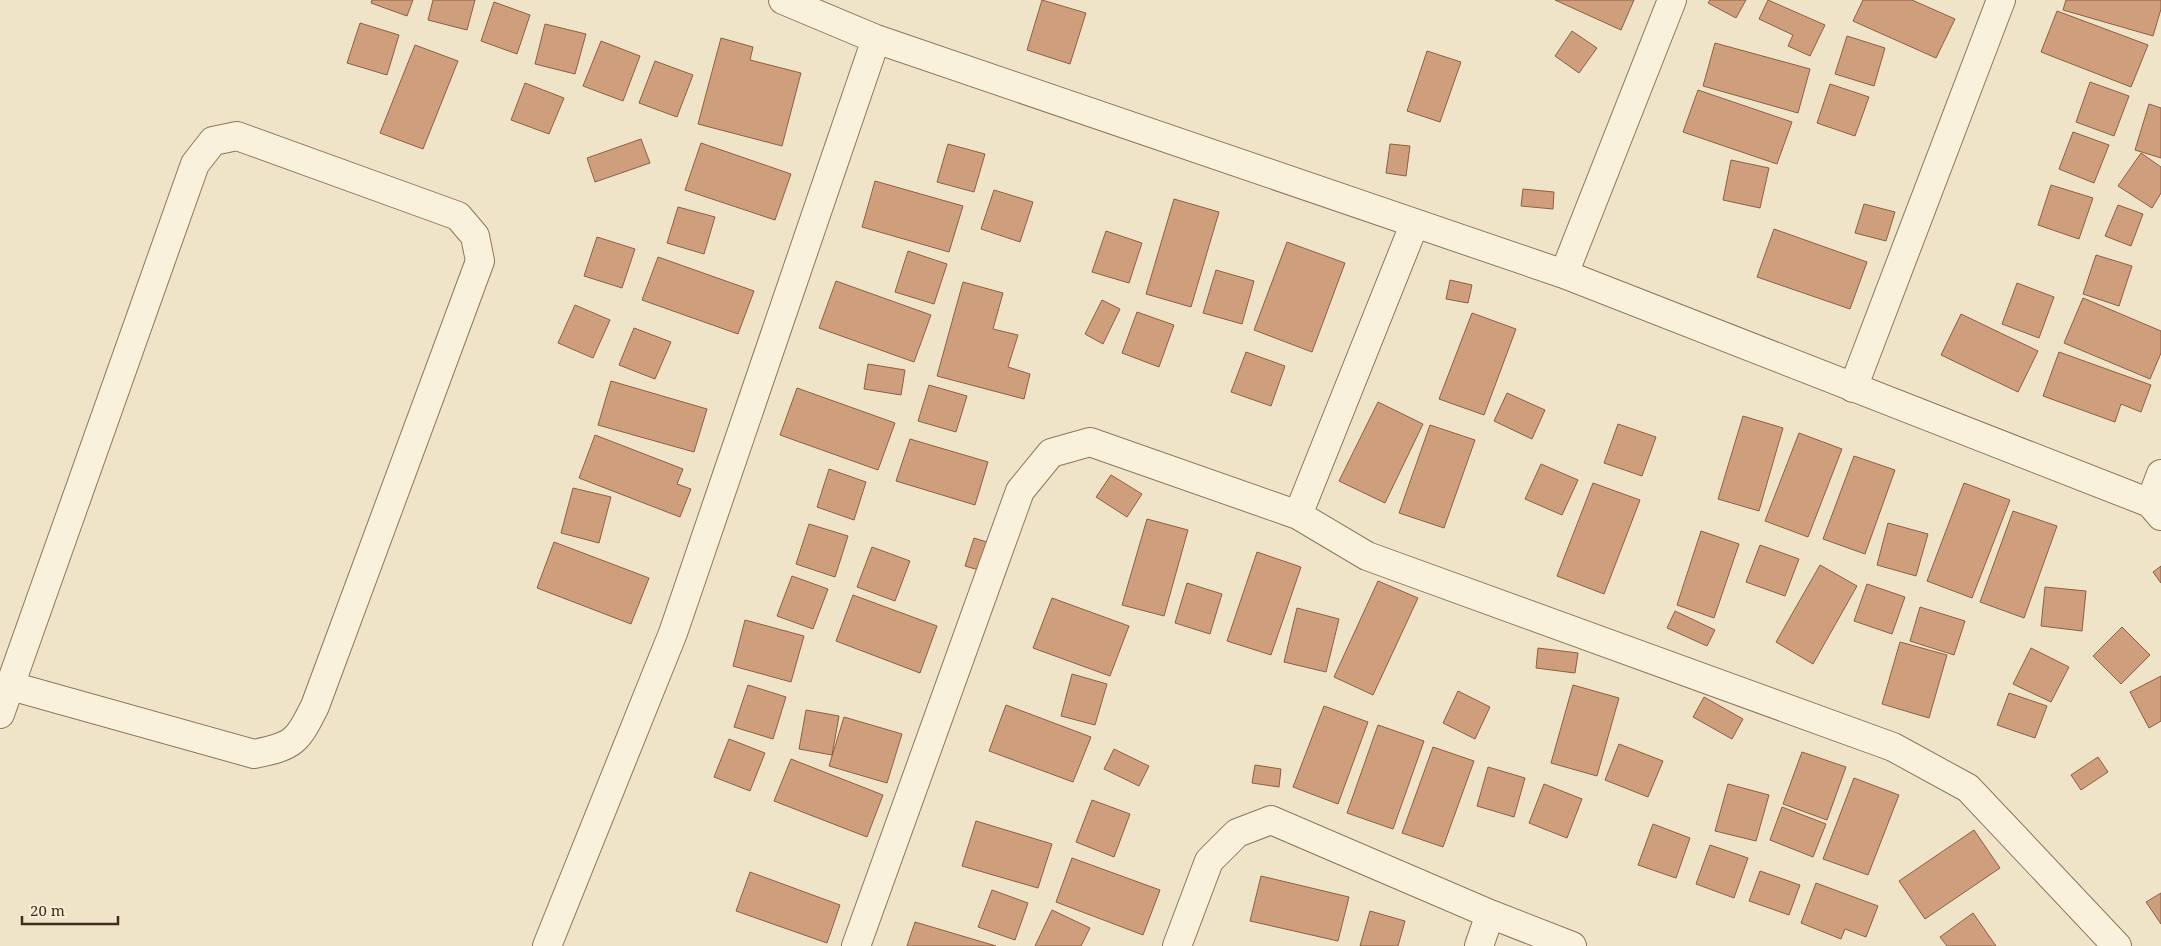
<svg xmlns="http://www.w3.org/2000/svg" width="2161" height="946" viewBox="0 0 2161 946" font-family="'Noto Serif',serif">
<rect width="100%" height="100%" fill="#f0e4c8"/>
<path fill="#cf9f7d" stroke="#8d5f41" d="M372,0H413L407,16L371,3Z
M433,0H475L467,30L428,20Z
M1042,0L1086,13L1070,64L1027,50Z
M1555,0H1634L1621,30Z
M1710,0H1746L1736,18L1708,3Z
M1768,0L1825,25L1810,56L1788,46L1793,35L1759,19Z
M1863,0H1912L1955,19L1936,58L1853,21Z
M2066,0H2161V9L2153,36L2063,10Z
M494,2L530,15L517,54L481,41Z
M2057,11L2148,45L2131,87L2041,52Z
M360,23L399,35L387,75L347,63Z
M545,24L586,34L575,74L535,64Z
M1572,31L1597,48L1579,73L1555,56Z
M1847,36L1885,48L1874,86L1835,74Z
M721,38L753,47L750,60L801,73L782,146L698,124Z
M601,41L640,56L623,101L583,86Z
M1715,43L1810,69L1798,113L1703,86Z
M415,45L458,61L423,149L380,133Z
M1427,51L1461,62L1440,122L1407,111Z
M655,61L693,75L677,117L639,103Z
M2090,82L2129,96L2114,136L2076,122Z
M525,83L564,98L549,134L511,120Z
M1830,84L1869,97L1855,136L1817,123Z
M1698,90L1792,122L1777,164L1683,132Z
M2149,104L2161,108V158L2135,150Z
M2073,132L2109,145L2094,183L2059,169Z
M641,139L650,163L595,182L587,158Z
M701,143L791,174L775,220L685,190Z
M948,144L985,154L974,192L937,182Z
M1390,144L1410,146L1406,176L1386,173Z
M2141,153L2161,167V193L2152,208L2118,186Z
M1731,160L1769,168L1760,208L1723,200Z
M875,181L963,206L949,252L862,227Z
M2051,185L2093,198L2079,239L2038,225Z
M1523,189L1554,192L1553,209L1521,206Z
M994,190L1033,202L1020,242L981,229Z
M1174,199L1219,212L1191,307L1146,294Z
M1864,204L1895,212L1886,241L1855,233Z
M2118,205L2143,214L2131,246L2105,236Z
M678,207L715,217L704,254L667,243Z
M1774,229L1867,262L1850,309L1757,277Z
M1106,231L1142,243L1129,283L1092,272Z
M597,237L635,249L622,288L584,276Z
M1287,242L1345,263L1312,352L1254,330Z
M908,251L947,264L934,304L895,292Z
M2096,255L2132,266L2119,306L2083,294Z
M658,257L754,291L738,334L642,300Z
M1216,270L1254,281L1242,324L1203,313Z
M1450,280L1472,285L1468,303L1446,299Z
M836,281L931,315L914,362L819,328Z
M963,282L1003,293L993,329L1018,335L1008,367L1030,374L1024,399L937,376Z
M2017,283L2054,297L2039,338L2002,324Z
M2083,298L2161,331V353L2150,379L2064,343Z
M1102,300L1120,309L1103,344L1085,334Z
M575,305L610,320L593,358L558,343Z
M1137,312L1174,325L1159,367L1122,353Z
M1472,313L1516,329L1484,415L1439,399Z
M1961,314L2038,351L2018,392L1941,355Z
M634,328L671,342L655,379L619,365Z
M1246,352L1285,366L1271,406L1231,392Z
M2059,352L2151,385L2141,412L2121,404L2115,422L2043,396Z
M868,364L905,370L901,395L864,389Z
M611,381L707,409L694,452L598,425Z
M929,385L967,396L956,432L918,421Z
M797,388L895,423L878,470L780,435Z
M1507,393L1545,410L1532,439L1494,421Z
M1378,402L1423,424L1385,503L1339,481Z
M1743,416L1783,428L1759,511L1718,499Z
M1618,424L1656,437L1642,476L1604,463Z
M1430,425L1475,440L1444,528L1399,513Z
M1799,433L1842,449L1808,537L1765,521Z
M595,435L683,469L677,484L691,489L680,517L579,478Z
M910,439L988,462L975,505L896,481Z
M1854,456L1895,470L1865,554L1823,539Z
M1541,464L1578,480L1562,515L1525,499Z
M829,469L866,482L854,520L817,507Z
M1111,475L1142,494L1127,517L1096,497Z
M1593,483L1640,500L1604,594L1557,576Z
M1964,483L2010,500L1972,598L1927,581Z
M573,488L611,497L599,543L561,533Z
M2013,511L2057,526L2024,618L1980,602Z
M1147,519L1188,530L1164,616L1122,605Z
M1888,523L1928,534L1916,576L1877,565Z
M809,524L848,536L835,577L796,564Z
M1701,531L1739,544L1714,618L1677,605Z
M974,538L990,543L982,571L965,566Z
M554,542L649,578L631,624L537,588Z
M1760,545L1799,559L1785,596L1746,582Z
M872,547L910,561L895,601L857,587Z
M1257,552L1301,567L1271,655L1227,641Z
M1820,565L1857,586L1813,664L1776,642Z
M2161,566V583L2153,572Z
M792,576L828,589L813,629L777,616Z
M1378,581L1418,598L1373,695L1334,677Z
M1187,583L1222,594L1210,634L1175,623Z
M1867,584L1905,597L1892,634L1854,621Z
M2045,587L2086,591L2082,631L2041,626Z
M853,595L937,626L920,673L836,641Z
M1052,598L1129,626L1110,676L1033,648Z
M1920,607L1965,621L1954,655L1910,641Z
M1297,608L1339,619L1326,672L1284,662Z
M1675,611L1715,630L1707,646L1667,628Z
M745,620L804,636L791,682L733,666Z
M2122,627L2150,655L2121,684L2093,656Z
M1900,642L1947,655L1929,718L1882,704Z
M1538,648L1578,653L1575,673L1536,668Z
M2031,648L2069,667L2051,702L2013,684Z
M1072,674L1107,684L1095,725L1061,716Z
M2161,676V721L2149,728L2130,692Z
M748,685L786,697L773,739L734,727Z
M1573,685L1619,698L1597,776L1551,763Z
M1458,691L1490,707L1475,739L1443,723Z
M2009,693L2047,706L2035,738L1997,725Z
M1704,697L1743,719L1732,739L1693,717Z
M1006,705L1091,737L1073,782L989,751Z
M1324,706L1368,722L1338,804L1293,787Z
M806,710L839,716L832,755L799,749Z
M844,717L902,734L887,783L829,766Z
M1378,725L1424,741L1393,829L1347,813Z
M729,739L765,753L750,791L714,777Z
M1619,744L1663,761L1648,797L1605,780Z
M1433,747L1474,761L1443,847L1402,833Z
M1114,749L1149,766L1139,786L1104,769Z
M1802,752L1846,767L1827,820L1783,804Z
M2098,757L2108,772L2081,790L2071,775Z
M791,759L883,795L867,837L774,801Z
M1255,765L1281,769L1279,787L1252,783Z
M1488,767L1525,778L1514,817L1477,806Z
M1854,778L1899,795L1868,875L1823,859Z
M1544,784L1582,799L1567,838L1529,823Z
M1728,784L1769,795L1756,841L1715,831Z
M1092,800L1130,814L1114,857L1076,842Z
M1782,807L1826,824L1813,857L1770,840Z
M976,821L1052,844L1038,888L962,866Z
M1653,824L1690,838L1676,878L1638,865Z
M1974,830L2000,868L1925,919L1899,881Z
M1710,845L1748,858L1734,898L1696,884Z
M1072,858L1160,890L1143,935L1056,902Z
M1760,871L1800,885L1789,915L1749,901Z
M750,872L840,905L827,943L736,911Z
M1261,876L1349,897L1338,941L1250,921Z
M1816,883L1878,906L1866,937L1845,929L1841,939L1801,923Z
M992,890L1028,903L1015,940L978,927Z
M2161,893V924L2146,902Z
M1052,910L1090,928L1081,946H1035Z
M1370,911L1405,921L1398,946H1360Z
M1973,913L1996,946H1947L1940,937Z
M915,922L996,946H907Z"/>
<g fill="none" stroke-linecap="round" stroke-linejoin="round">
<defs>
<path id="minor" d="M783,0L876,39L1564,274L2150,503L2161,516
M1564,274L1672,0
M1853,388L2001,0
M2150,503L2161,474
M1298,515L1414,225
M0,714L195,164L213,141L237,136L458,216L475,236L480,261L315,706C297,742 294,746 254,754L11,686
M547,946L673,633L876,39
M856,946L1020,491L1051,453L1090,442L1298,515L1367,556L1893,747L1968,788L2117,946
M1177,946L1209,861L1237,833L1271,820L1490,914L1572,946
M1479,946L1490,914"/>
</defs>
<use href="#minor" stroke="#8d765c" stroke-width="30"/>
<use href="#minor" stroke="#faf1dc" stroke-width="28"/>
</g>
<path d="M22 916v8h96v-8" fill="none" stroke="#3d2e20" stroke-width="2.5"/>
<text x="30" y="916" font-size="15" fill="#3d2e20" stroke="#f7eed8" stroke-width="4" paint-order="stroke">20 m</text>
</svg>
